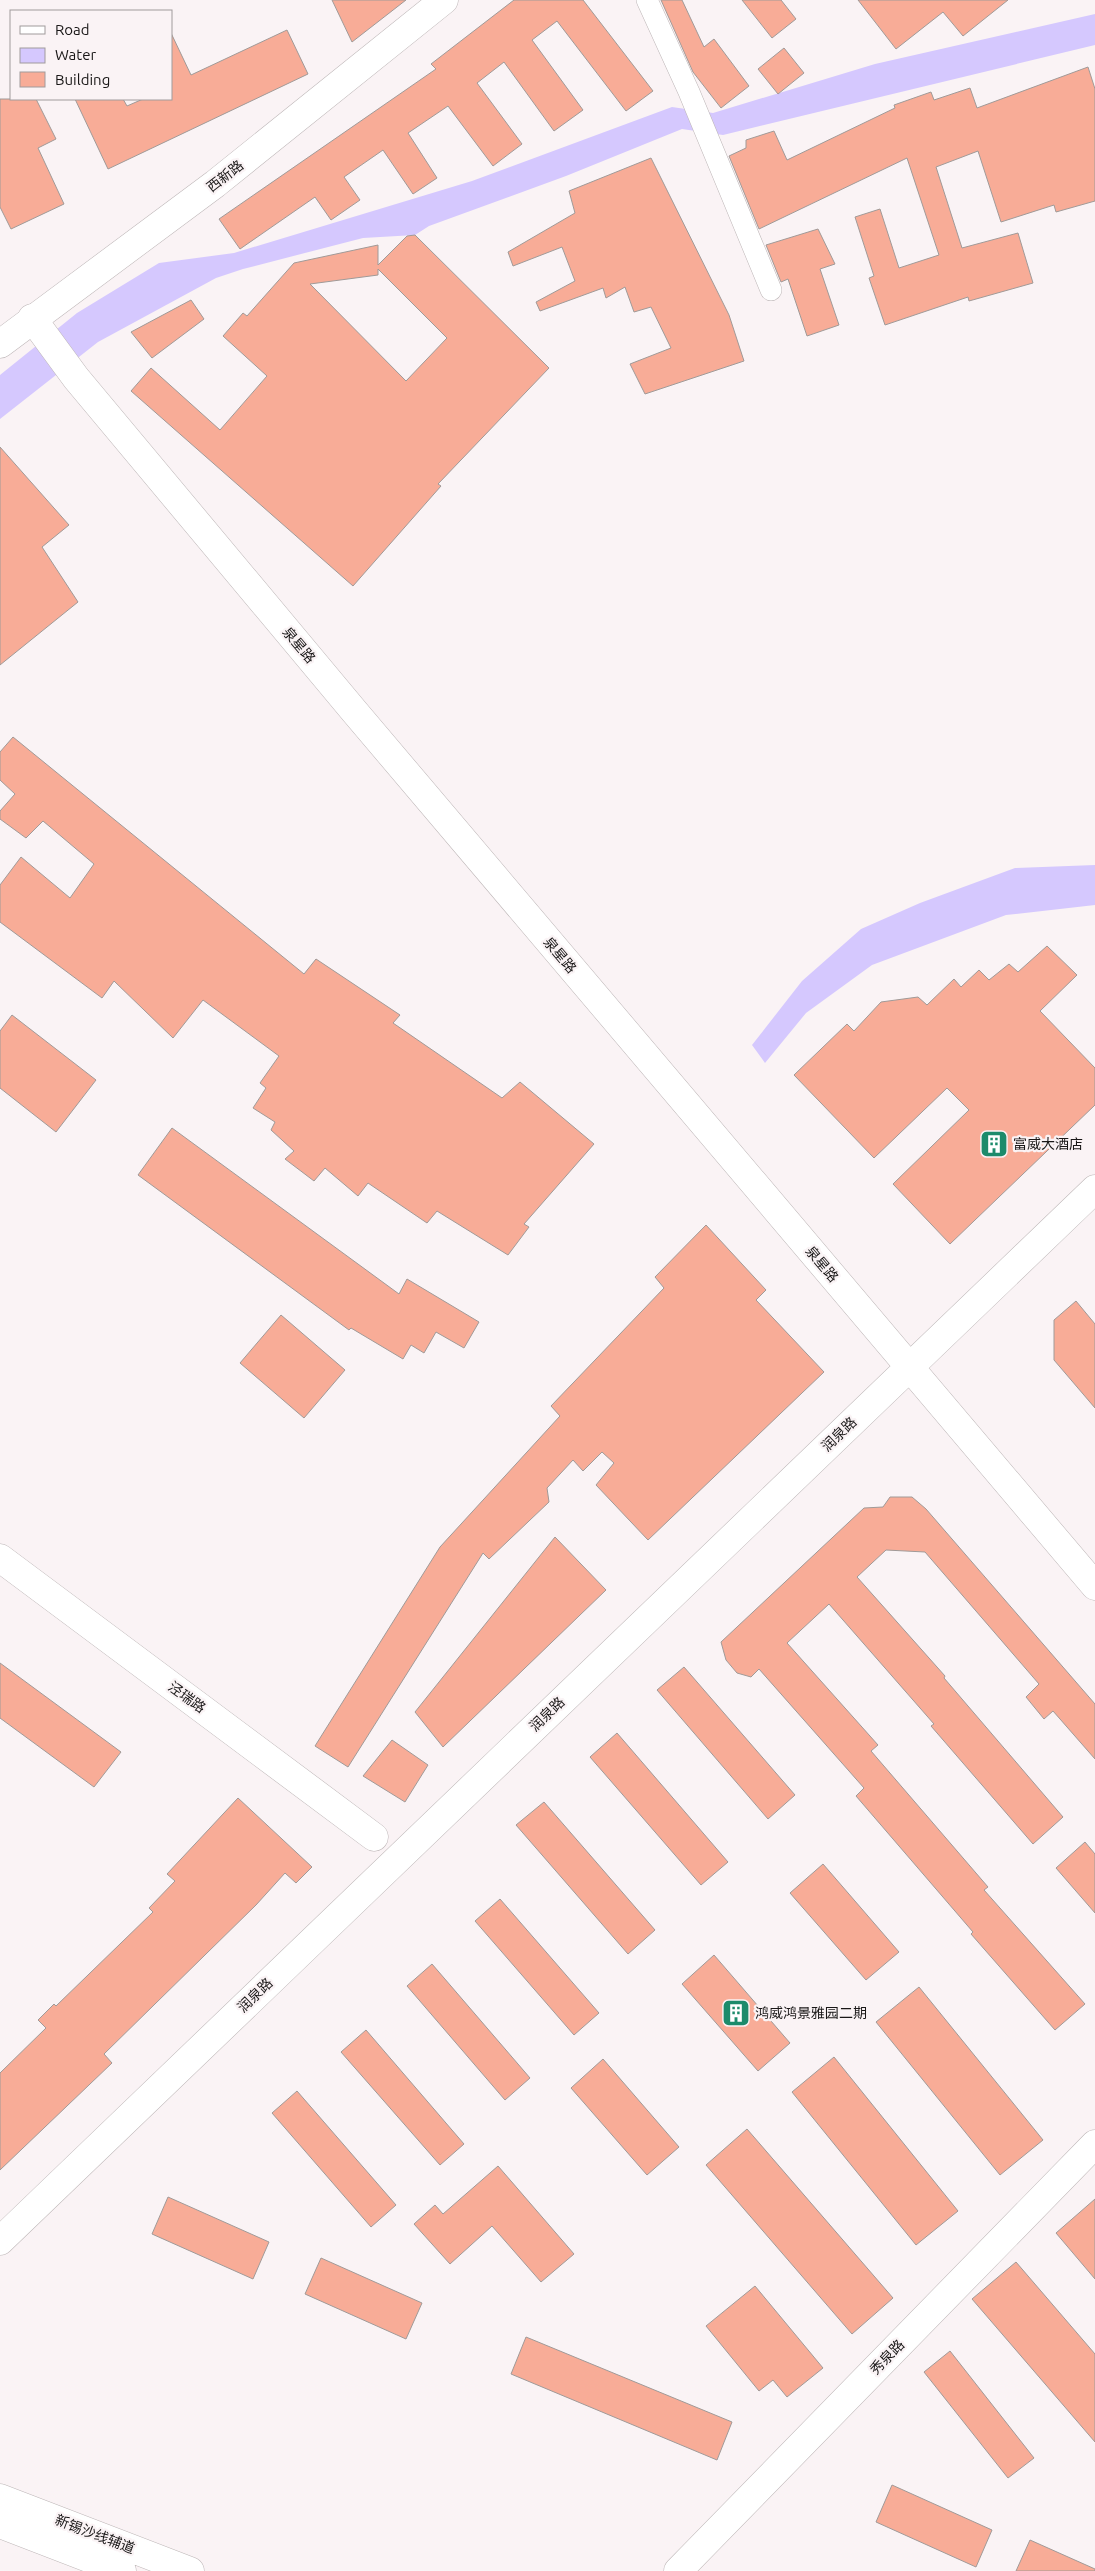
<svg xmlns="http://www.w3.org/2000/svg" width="1095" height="2571" viewBox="0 0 1095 2571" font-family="Ubuntu,'Noto Sans SC',sans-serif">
<rect width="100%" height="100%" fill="#faf3f5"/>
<path fill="#d5c8fe" d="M1095,14V45L723,135L682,129L566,176L429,226L415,235L363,238L243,269L216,278L98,342L0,419V375L77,313L159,263L234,253L472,181L672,107L713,113L875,64Z
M1095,865V905L1006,915L872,965L806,1013L765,1063L752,1045L802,981L861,929L920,903L1015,868Z"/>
<path fill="#f8ac97" stroke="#a09a98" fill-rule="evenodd" d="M332,0H406L352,42Z
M514,0H583L653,91L626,111L557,21L532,40L583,110L554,131L504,62L477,83L522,144L493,166L448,106L408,133L437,178L413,194L383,150L344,177L360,200L331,220L315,197L240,249L219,219L436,69L431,64Z
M661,0H682L704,47L714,39L749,86L721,108L693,72Z
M742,0H781L796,19L772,38Z
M858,0H1008L963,36L943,12L896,49Z
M287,30L308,74L108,169L75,99H123L127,106L143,99H171V33L191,75Z
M784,48L804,73L778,94L758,69Z
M1088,67L1095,89V201L1056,212L1054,205L1001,222L978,151L936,167L962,248L1018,233L1033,283L969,301L968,297L885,325L869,278L874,276L855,217L880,209L899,268L939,255L907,158L759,229L729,156L746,148V140L774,131L787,160L895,108L894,105L931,92L934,100L970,88L977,108Z
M0,99H36L56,139L38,148L64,204L11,229L0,207Z
M651,158L729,315L744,361L645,394L630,364L671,348L651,307L634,312L625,287L606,298L603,288L540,311L536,302L575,281L562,247L513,266L508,252L575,213L569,191Z
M818,229L835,264L820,269L839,325L807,336L788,279L781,282L766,245Z
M415,235L549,368L438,484L441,486L353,586L131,391L151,368L220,430L267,376L223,336L243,313L247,316L294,263L378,245V265L407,236ZM378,269L447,338L406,381L310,284L378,275Z
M191,300L204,319L152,358L131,332Z
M0,447L69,525L42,547L78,602L0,665Z
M13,737L304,974L316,959L400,1015L393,1023L502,1098L520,1082L594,1144L524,1224L529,1227L508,1255L437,1211L427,1223L368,1183L358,1196L325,1168L314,1181L285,1159L294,1151L271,1130L275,1122L253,1108L266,1088L260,1083L279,1056L203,1000L173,1038L114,981L102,998L0,922V885L21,857L70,898L94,864L43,821L26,838L0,819V811L15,794L0,780V752Z
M1047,946L1077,975L1040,1011L1095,1068V1105L950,1244L893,1184L969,1110L947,1088L874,1158L794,1075L847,1024L854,1031L881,1002L918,997L927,1005L954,979L961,987L979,970L989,980L1009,964L1018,972Z
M12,1015L96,1080L56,1132L0,1088V1031Z
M172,1128L399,1294L407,1279L479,1322L464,1348L436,1332L424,1353L411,1345L403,1359L351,1328L349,1330L138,1175Z
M706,1225L766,1290L756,1300L824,1372L648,1540L596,1485L614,1463L602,1452L583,1471L573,1460L547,1488L549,1502L489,1559L483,1553L348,1767L315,1746L440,1547L560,1416L551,1406L664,1288L655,1277Z
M1076,1301L1095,1324V1408L1054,1360V1320Z
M281,1315L345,1370L304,1418L240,1363Z
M890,1497H912L926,1509L1095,1704V1759L1053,1711L1044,1719L1026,1697L1039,1684L925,1552L886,1550L857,1577L945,1676L944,1678L1063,1817L1033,1844L931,1726L934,1724L829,1604L787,1643L878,1745L871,1751L988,1887L984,1890L1085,2004L1055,2030L971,1934L973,1932L856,1796L864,1788L759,1669L751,1677L737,1673L726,1660L721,1642L864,1508L883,1507Z
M555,1537L606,1590L443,1747L415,1712Z
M0,1663L121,1752L94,1787L0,1718Z
M684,1667L795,1795L768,1819L657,1690Z
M617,1733L728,1862L701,1885L590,1757Z
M392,1740L428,1765L405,1802L363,1776Z
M238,1798L312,1867L296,1883L285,1873L256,1905L104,2054L112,2063L0,2170V2073L46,2028L38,2020L54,2004L56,2006L153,1912L149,1908L175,1881L167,1874Z
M544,1802L655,1930L628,1954L516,1825Z
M1085,1842L1095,1854V1913L1056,1868Z
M823,1864L899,1952L866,1980L790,1893Z
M500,1899L599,2013L574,2035L475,1921Z
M714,1955L790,2043L758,2071L682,1984Z
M432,1964L530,2078L505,2100L407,1986Z
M919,1987L1043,2140L1000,2175L876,2022Z
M366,2030L464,2144L440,2165L341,2052Z
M834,2057L958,2211L916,2245L792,2092Z
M603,2059L679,2147L647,2175L571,2088Z
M297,2091L396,2205L371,2227L272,2113Z
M747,2129L893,2298L852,2334L706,2165Z
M498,2166L574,2254L541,2282L492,2226L450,2264L414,2224L435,2205L443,2214Z
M168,2197L269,2242L253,2279L152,2234Z
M1095,2199V2279L1056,2233Z
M321,2258L422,2303L406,2339L305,2294Z
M1016,2262L1095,2354V2442L972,2299Z
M755,2286L823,2368L787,2397L773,2380L759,2391L706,2326Z
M526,2337L732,2422L717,2460L511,2374Z
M950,2351L1034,2458L1008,2478L924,2372Z
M892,2485L992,2530L976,2567L876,2522Z
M1030,2540L1095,2569V2571H1016Z"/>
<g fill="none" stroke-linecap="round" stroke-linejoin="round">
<defs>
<path id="minor" d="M647,0L689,92L771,290"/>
<path id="tertiary" d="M32,318L76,378L354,711L1095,1586
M0,1558L374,1837
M0,2241L1095,1189
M0,2498L190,2571
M0,2524L122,2571
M678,2571L1095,2144"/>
<path id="secondary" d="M0,344L215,184L444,0"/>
</defs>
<use href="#minor" stroke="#bdb6b7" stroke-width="22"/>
<use href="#tertiary" stroke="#bdb6b7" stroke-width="29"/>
<use href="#secondary" stroke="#bdb6b7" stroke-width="29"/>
<use href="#minor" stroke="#fff" stroke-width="21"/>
<use href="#tertiary" stroke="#fff" stroke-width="28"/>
<use href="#secondary" stroke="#fff" stroke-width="28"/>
</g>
<defs>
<symbol id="building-square" viewBox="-11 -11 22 22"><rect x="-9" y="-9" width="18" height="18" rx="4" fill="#1c8b6b" stroke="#faf3f5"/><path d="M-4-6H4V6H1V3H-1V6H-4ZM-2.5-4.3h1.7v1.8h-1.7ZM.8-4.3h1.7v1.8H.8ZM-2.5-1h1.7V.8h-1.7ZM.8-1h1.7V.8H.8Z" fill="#fff"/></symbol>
</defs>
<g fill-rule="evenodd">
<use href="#building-square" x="978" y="1128" width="32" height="32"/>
<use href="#building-square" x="720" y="1997" width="32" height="32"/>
</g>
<g text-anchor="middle" stroke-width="4.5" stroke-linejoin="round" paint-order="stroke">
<g font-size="14" fill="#191717" stroke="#faf3f5">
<text transform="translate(225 176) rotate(-38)" y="5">西新路</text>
<text transform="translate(299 645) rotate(50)" y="5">泉星路</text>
<text transform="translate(560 955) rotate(50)" y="5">泉星路</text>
<text transform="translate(822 1264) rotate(50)" y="5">泉星路</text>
<text transform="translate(839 1434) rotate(-44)" y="5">润泉路</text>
<text transform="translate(187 1697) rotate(36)" y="5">泾瑞路</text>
<text transform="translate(547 1714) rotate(-44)" y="5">润泉路</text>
<text transform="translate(255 1995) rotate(-44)" y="5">润泉路</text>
<text transform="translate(887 2357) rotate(-46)" y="5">秀泉路</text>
<text transform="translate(95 2534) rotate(21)" y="5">新锡沙线辅道</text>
</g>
<g font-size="14" fill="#191717" stroke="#faf3f5" text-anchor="start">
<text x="1013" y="1149">富威大酒店</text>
<text x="755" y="2018">鸿威鸿景雅园二期</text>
</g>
</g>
<rect x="10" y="10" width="162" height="90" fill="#faf3f5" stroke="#a09b9c"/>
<rect x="20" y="26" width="25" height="8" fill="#ffffff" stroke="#a09b9c"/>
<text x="55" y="35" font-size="15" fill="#191717">Road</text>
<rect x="20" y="48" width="25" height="15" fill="#d5c8fe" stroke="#a09b9c"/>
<text x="55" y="60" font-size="15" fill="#191717">Water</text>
<rect x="20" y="72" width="25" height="15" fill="#f8ac97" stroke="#a09b9c"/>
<text x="55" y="85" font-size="15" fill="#191717">Building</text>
</svg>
